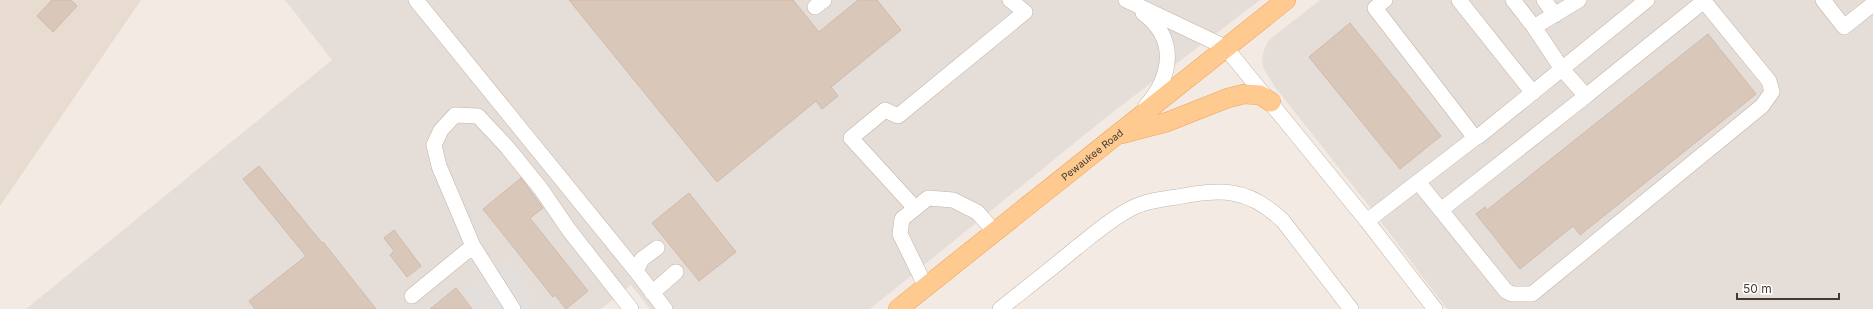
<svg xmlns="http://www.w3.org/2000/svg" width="1873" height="309" viewBox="0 0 1873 309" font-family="Inter,sans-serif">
<rect width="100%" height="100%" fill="#f3ebe3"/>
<path fill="#e8dcd0" d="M0,0H141L0,206Z"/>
<path fill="#e5ddd8" d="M285,0H1260L1109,115L870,309H650L631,285L601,309H26L332,60Z
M1320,0H1873V309H1447L1369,206L1275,87L1264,69L1262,61L1264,50L1269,40Z"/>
<path fill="#e3dfdc" d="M505,261L538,303L531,309H476L464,293Z"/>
<path fill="#d9c7ba" stroke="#d1baaa" d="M52,0H71L77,6L53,32L37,16Z
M569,0H793L819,32L858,0H877L901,30L831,87L838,96L822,109L816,101L717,182Z
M1350,23L1441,136L1400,169L1309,57Z
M1708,34L1756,94L1580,235L1573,226L1520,269L1476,214L1485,207L1487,210Z
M259,166L322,243L323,242L376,309H255L249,301L306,256L243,179Z
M521,178L543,208L530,218L588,291L566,309L555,295L553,297L483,209Z
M689,193L736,252L699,281L652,223Z
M394,230L421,266L407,277L390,255L394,251L384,238Z
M456,288L472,309H430Z"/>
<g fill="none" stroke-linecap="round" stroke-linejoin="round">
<defs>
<path id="minor" d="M416,0L636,271
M1126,0L1225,47L1367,221L1435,309
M1385,0L1375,8L1475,138
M1459,0L1533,93
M1513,0L1534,27L1579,0
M1544,0L1555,15
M1823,0L1844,27L1873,4
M815,7L824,0
M1143,13C1178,39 1172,76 1146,106
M1534,27L1562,69L1586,96L1704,1
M1419,183L1506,291L1512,294H1532L1762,106L1772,92L1769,81L1703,0
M915,208L851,138L885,110L898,116L1025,12L1010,0
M1441,210L1586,96
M1367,221L1475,138L1479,136L1647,0
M657,248L642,259L636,271L665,309
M926,287L900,234L902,219L928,198L953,200L977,212L995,232
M652,293L676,272
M412,296L473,246
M513,309L473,246L439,166L434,145L441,130L455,115L478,116L507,147L541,189L569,230L631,309
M1000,309C1025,289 1051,269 1076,248C1094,234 1112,218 1132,208C1145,201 1163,199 1177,197C1221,189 1248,187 1283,221L1351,309"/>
<g id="major">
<path d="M1121,134L1167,122L1228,98L1244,94L1260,95L1271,102"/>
<path id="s1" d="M898,309L1286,0"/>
</g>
</defs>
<use href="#minor" stroke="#c2b4a8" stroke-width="16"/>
<use href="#major" stroke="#eda357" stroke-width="20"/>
<use href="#minor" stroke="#fff" stroke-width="15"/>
<use href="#major" stroke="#ffca90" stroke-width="19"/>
</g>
<g text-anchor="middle" stroke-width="4" stroke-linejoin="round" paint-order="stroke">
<g font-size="10" fill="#453a33" stroke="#fff">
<text dy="4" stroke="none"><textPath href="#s1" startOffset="248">Pewaukee Road</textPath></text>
</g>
</g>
<path d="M1737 293v6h102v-6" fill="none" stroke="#453a33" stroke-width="2"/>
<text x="1743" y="293" font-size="12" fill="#453a33" stroke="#ffffff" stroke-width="3" paint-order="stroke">50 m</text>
</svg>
